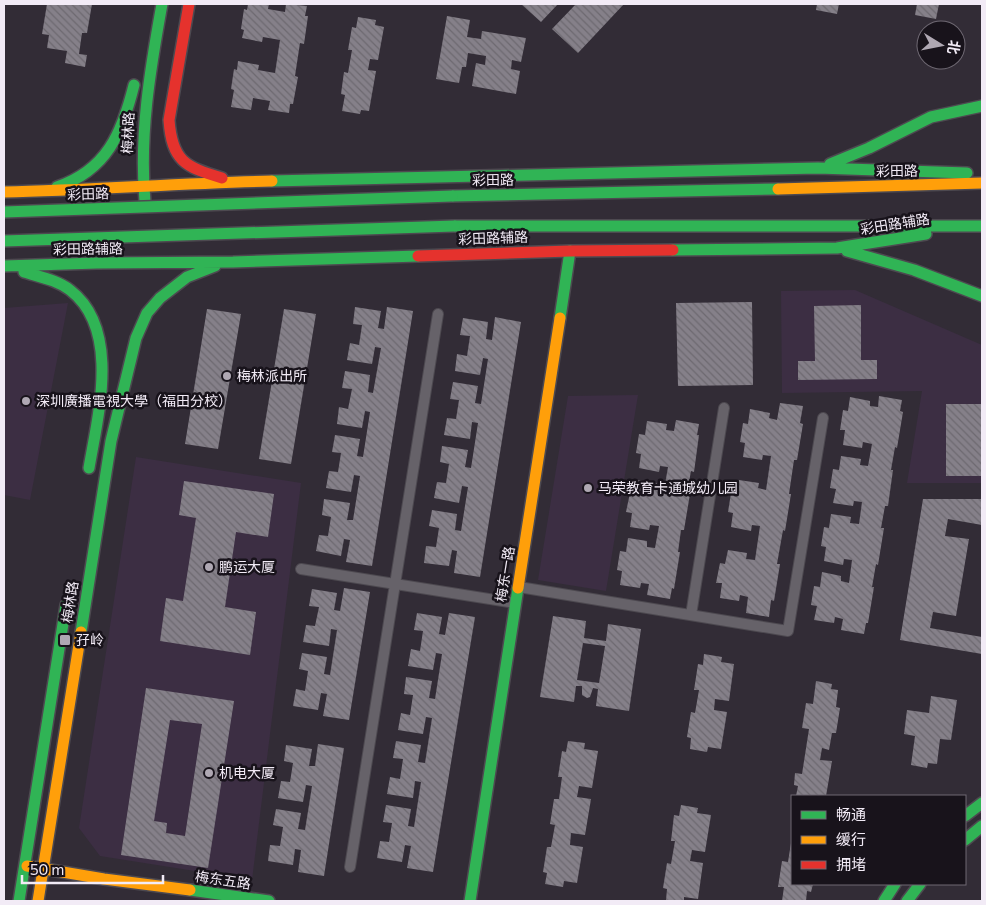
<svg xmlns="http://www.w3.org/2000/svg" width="986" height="905" viewBox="0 0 986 905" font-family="Commissioner,'Noto Sans SC',sans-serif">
<defs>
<pattern id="building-back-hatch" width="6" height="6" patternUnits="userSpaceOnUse" patternTransform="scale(1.25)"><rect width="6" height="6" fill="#858089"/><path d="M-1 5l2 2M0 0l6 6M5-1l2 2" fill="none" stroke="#6d6970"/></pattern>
</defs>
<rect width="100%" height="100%" fill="#322c36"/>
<path fill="#3c2e43" d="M855,290L982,345V483H907L922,391L782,393L781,291Z
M68,303L30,500L4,495V308Z
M638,395L606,591L538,580L568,396Z
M136,457L301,483L252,880L100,856L79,828Z"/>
<path fill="url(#building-back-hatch)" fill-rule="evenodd" d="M47,4H92L87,33H82L79,54L87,55L85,67L65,63L67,51L47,48L49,35L42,34Z
M248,4H269L268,9L285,12L286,4L307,6L305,16H308L304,44L300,43L295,76L298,77L293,104H290L289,113L268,110L270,101L253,98L251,110L231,107L234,90L231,89L234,69L237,70L238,61L259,65L258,70L275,73L280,40L263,37L262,42L242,38L244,30L241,29L244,9L247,10Z
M521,4H558L541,22Z
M576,4H624L578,53L552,29Z
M817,4H839L837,14L816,10Z
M917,4H939L936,19L915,15Z
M447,16L470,20L467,37L481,39L482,31L526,38L521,62L512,60L511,69L520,71L516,94L472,86L476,63L485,65L486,56L468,53L466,67H462L459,83L436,79Z
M358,17L376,20L375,25L384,27L378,60L370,59L368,70L376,71L369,111L361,110L360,114L342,111L345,95L341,94L344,72L348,73L352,50H348L352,27L356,28Z
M752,302L753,385L678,386L676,303Z
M861,305V360H877V379L798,380V361H815L814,306Z
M355,307L381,311L378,328L384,329L387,307L413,311L372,566L346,562L350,540L344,539L341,556L316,551L319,535L328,536L331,517L322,515L324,499L350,503L347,520H353L360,476L354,475L351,492L326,488L329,471L338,472L341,453L332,452L335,435L360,439L357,456L363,457L370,412L365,411L362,428L337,424L339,407L348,409L352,389L342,388L345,371L370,375L368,392L373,393L381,348L375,347L372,364L347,360L350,343L359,345L362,325L353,324Z
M207,309L241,314L218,449L185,444Z
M284,309L316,314L291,464L259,459Z
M495,317L521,322L480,577L454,573L457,551L452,550L449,566L424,563L426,546L436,547L439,528L429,526L432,510L457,514L455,530L461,531L468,487L462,486L459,503L434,498L437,482L446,483L449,464L440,462L442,446L468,450L465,467L471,468L478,423L472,422L470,439L444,435L447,418L456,419L459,400L450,399L453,382L478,386L475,403L481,404L488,359L483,358L480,375L455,371L457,354L467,356L470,336L460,335L463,318L488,322L486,339L492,340Z
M879,396L902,400L900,411L903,412L897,448L895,447L891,470H893L888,506H885L881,528H884L878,565L876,564L872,587H874L868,623H866L864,634L841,630L843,619L835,617L834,623L814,620L817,606L811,605L814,586L820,587L822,572L841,576V581L849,583L852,560L844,559L843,565L824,561L826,547L821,546L824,527L829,528L831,514L851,517L850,523L859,524L862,502L854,501L853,506L833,503L836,489L830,488L833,469L839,470L841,456L861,459L860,465L868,466L872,444L863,442L862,448L843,445L845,430H840L843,410L848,411L850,397L870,401V406L878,407Z
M780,403L803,406L800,423L803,424L797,460H794L789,494H791L785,531L783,530L777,564H780L774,601L771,600L769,617L746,613L748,597L740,595L739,601L720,598L722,583H716L720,563L725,564L728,550L747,553L746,559L755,560L760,526L752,525L751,531L731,527L733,513L728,512L731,493L737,494L739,480L759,483L758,488L766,490L771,456L763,455L762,460L743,457L745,443L740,442L743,423L748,424L750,409L770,413L769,418L777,420Z
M946,404H982V476H946Z
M676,420L699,424L697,435H699L694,472L691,471L687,493L690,494L684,530H681L678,552H680L674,589L672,588L670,599L647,595L649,584L641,583L640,588L620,585L622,571L617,570L620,551L626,552L628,538L647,541V547L655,548L659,526L650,525L649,530L630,527L632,513L626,512L630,493L635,494L637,480L657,483L656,488L664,490L668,467L660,466L659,472L639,468L641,454L636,453L639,434L645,435L647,421L667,424L666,430L674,431Z
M184,481L274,494L268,537L236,532L225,607L256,612L250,655L160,641L166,598L183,601L196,518L179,515Z
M923,499H982V525L948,519L945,536L969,539L956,616L933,612L930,628L982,637V654L900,640Z
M344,588L370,592L349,720L323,716L327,694L321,693L318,710L293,706L296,689L305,691L308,671L299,669L302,653L327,657L324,674L330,675L337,630L331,629L329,646L303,642L306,625L315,626L319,607L309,606L312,589L337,593L334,610L340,611Z
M417,613L442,617L439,634L445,635L449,613L475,617L433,872L407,868L411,846L405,845L402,862L377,858L380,841L389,842L392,823L383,822L386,805L411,809L408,826L414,827L421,782L415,781L413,798L387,794L390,777L400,779L403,759L393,758L396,741L421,745L418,762L425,763L432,718L426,717L423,734L398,730L401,713L410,715L413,695L404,694L406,677L432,681L429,698L435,699L442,654L436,653L433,670L408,666L411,649L420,651L423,631L414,630Z
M553,616L586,621L584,638L606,641L608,624L641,629L629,711L596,706L598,689L593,688L590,697L587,698L582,695V686H576L574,702L540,697ZM583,643L605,646L599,683L577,680Z
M704,654L722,657L721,662L734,664L729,701L715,699L714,710L727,712L721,749L708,747L707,752L690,749L691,738L687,737L691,712L695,713L699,690H694L698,664L703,665Z
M816,681L832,684L831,689L838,690L836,707L840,708L836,733H832L829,750L822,748L820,760L832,761L826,796H796L798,786L794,785L795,773L802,774L809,729L802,728L806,703L813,704Z
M146,688L234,701L208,868L121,855ZM170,720L202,724L185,836L166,833L167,823L154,821Z
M931,696L957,700L951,740L940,739L937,764L928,763L927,768L911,765L915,736L904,734L907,710L929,713Z
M568,741L585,743L584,749L598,751L592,788L579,786L577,797L591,799L585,835L571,833L570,845L583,847L577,883L564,881L563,887L545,884L547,873L543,872L547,847H551L555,825L550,824L554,799H559L562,777H558L562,751L566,752Z
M318,744L344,748L324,876L298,872L301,850L295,849L293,865L268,861L270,845L280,846L283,827L273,825L276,809L301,813L298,829L305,830L312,786L306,785L303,802L278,798L281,781L290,782L293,763L284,761L286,745L312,749L309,766H315Z
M681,805L698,808L697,813L711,815L705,852L692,850L690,861L703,863L698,899L684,897V901H671L666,900L667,889L663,888L667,863L671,864L675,841H671L674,815L679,816Z
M791,843L792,884H813L811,892L807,891L806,901H782L784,887H778L782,861L788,862Z"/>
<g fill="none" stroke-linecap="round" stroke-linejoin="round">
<defs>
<path id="lane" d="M301,569L515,603
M519,587L788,631L823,418
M691,615L724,408
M350,867L438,314"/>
<path id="fast" d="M830,164L869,148L931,117L982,106
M272,181L818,168L967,173
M57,187C107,170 122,133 134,85
M452,196L778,189
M145,202C139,135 150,70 162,4
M454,226H982
M673,250L837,248L926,234
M847,251L914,270L982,296
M4,266L97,263L233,262L418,256
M24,272C40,277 57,280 70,290C121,329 98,415 89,468
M560,318L570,251
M81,632L111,441L136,338L147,313L160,298L187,277L215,266
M965,816L982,803
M965,840L982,826
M190,890L269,901
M19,901L66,605
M470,901L518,588
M884,901L895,884
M907,901L920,884"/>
<path id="slow" d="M778,189L982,183
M4,192C93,190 183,183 272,181
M518,588L560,318
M27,866L104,879L190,890
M38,901L81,632"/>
<path id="jam" d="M189,4L169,120C172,161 185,167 222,178
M418,256L570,251L673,250"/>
</defs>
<use href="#lane" stroke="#4d4950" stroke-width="12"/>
<use href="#fast" stroke="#4d4950" stroke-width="14"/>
<use href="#slow" stroke="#4d4950" stroke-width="14"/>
<use href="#jam" stroke="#4d4950" stroke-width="14"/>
<use href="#lane" stroke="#666269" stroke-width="10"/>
<use href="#fast" stroke="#30b455" stroke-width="11"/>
<use href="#slow" stroke="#ff9f0a" stroke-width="11"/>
<use href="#jam" stroke="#e5322d" stroke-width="11"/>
<defs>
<path id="fast-bridge" d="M4,212L452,196
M4,241L454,226"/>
</defs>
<use href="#fast-bridge" stroke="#4d4950" stroke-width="14" stroke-linecap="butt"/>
<use href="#fast-bridge" stroke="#30b455" stroke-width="11"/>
</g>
<g fill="#afa8b3" stroke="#18131b" stroke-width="2">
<circle cx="227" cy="376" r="5"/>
<circle cx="26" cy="401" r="5"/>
<circle cx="588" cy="488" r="5"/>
<circle cx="209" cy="567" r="5"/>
<rect x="59" y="634" width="12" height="12" rx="2.5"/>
<circle cx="209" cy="773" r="5"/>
</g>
<g text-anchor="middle" stroke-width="5" stroke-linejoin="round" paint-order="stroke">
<g font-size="14" fill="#f2ebf6" stroke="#18131b">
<text transform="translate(128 133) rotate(-87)" y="5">梅林路</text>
<text transform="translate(897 171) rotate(-1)" y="5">彩田路</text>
<text transform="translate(493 180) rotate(-1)" y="5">彩田路</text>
<text transform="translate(88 194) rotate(-2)" y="5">彩田路</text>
<text transform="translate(895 224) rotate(-9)" y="5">彩田路辅路</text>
<text transform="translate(493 238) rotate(-2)" y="5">彩田路辅路</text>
<text transform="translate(88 249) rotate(-1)" y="5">彩田路辅路</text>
<text transform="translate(505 574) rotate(-81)" y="5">梅东一路</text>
<text transform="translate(70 602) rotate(-81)" y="5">梅林路</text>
<text transform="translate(223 880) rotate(8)" y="5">梅东五路</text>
</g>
<g font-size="14" fill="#f2ebf6" stroke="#18131b" text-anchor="start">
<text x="237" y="381">梅林派出所</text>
<text x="36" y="406">深圳廣播電視大學（福田分校）</text>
<text x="598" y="493">马荣教育卡通城幼儿园</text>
<text x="219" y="572">鹏运大厦</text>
<text x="76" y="645">孖岭</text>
<text x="219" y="778">机电大厦</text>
</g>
</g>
<rect width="986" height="905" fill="none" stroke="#f2ebf6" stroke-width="10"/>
<rect x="791" y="795" width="175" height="90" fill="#18131b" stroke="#6f6973"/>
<rect x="801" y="811" width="25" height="8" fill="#30b455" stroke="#6f6973"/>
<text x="836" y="820" font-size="15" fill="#f2ebf6">畅通</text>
<rect x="801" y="836" width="25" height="8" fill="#ff9f0a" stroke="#6f6973"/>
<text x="836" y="845" font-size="15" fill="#f2ebf6">缓行</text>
<rect x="801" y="861" width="25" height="8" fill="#e5322d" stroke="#6f6973"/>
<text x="836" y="870" font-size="15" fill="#f2ebf6">拥堵</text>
<g transform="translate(941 45) rotate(100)"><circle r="24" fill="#18131b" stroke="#6f6973"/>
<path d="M0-4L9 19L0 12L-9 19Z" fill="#afa8b3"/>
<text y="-8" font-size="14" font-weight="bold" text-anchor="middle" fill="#f2ebf6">北</text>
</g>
<path d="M22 875v8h141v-8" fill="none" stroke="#f2ebf6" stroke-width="2.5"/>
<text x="30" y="875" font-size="15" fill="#f2ebf6" stroke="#18131b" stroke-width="4" paint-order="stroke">50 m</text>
</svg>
